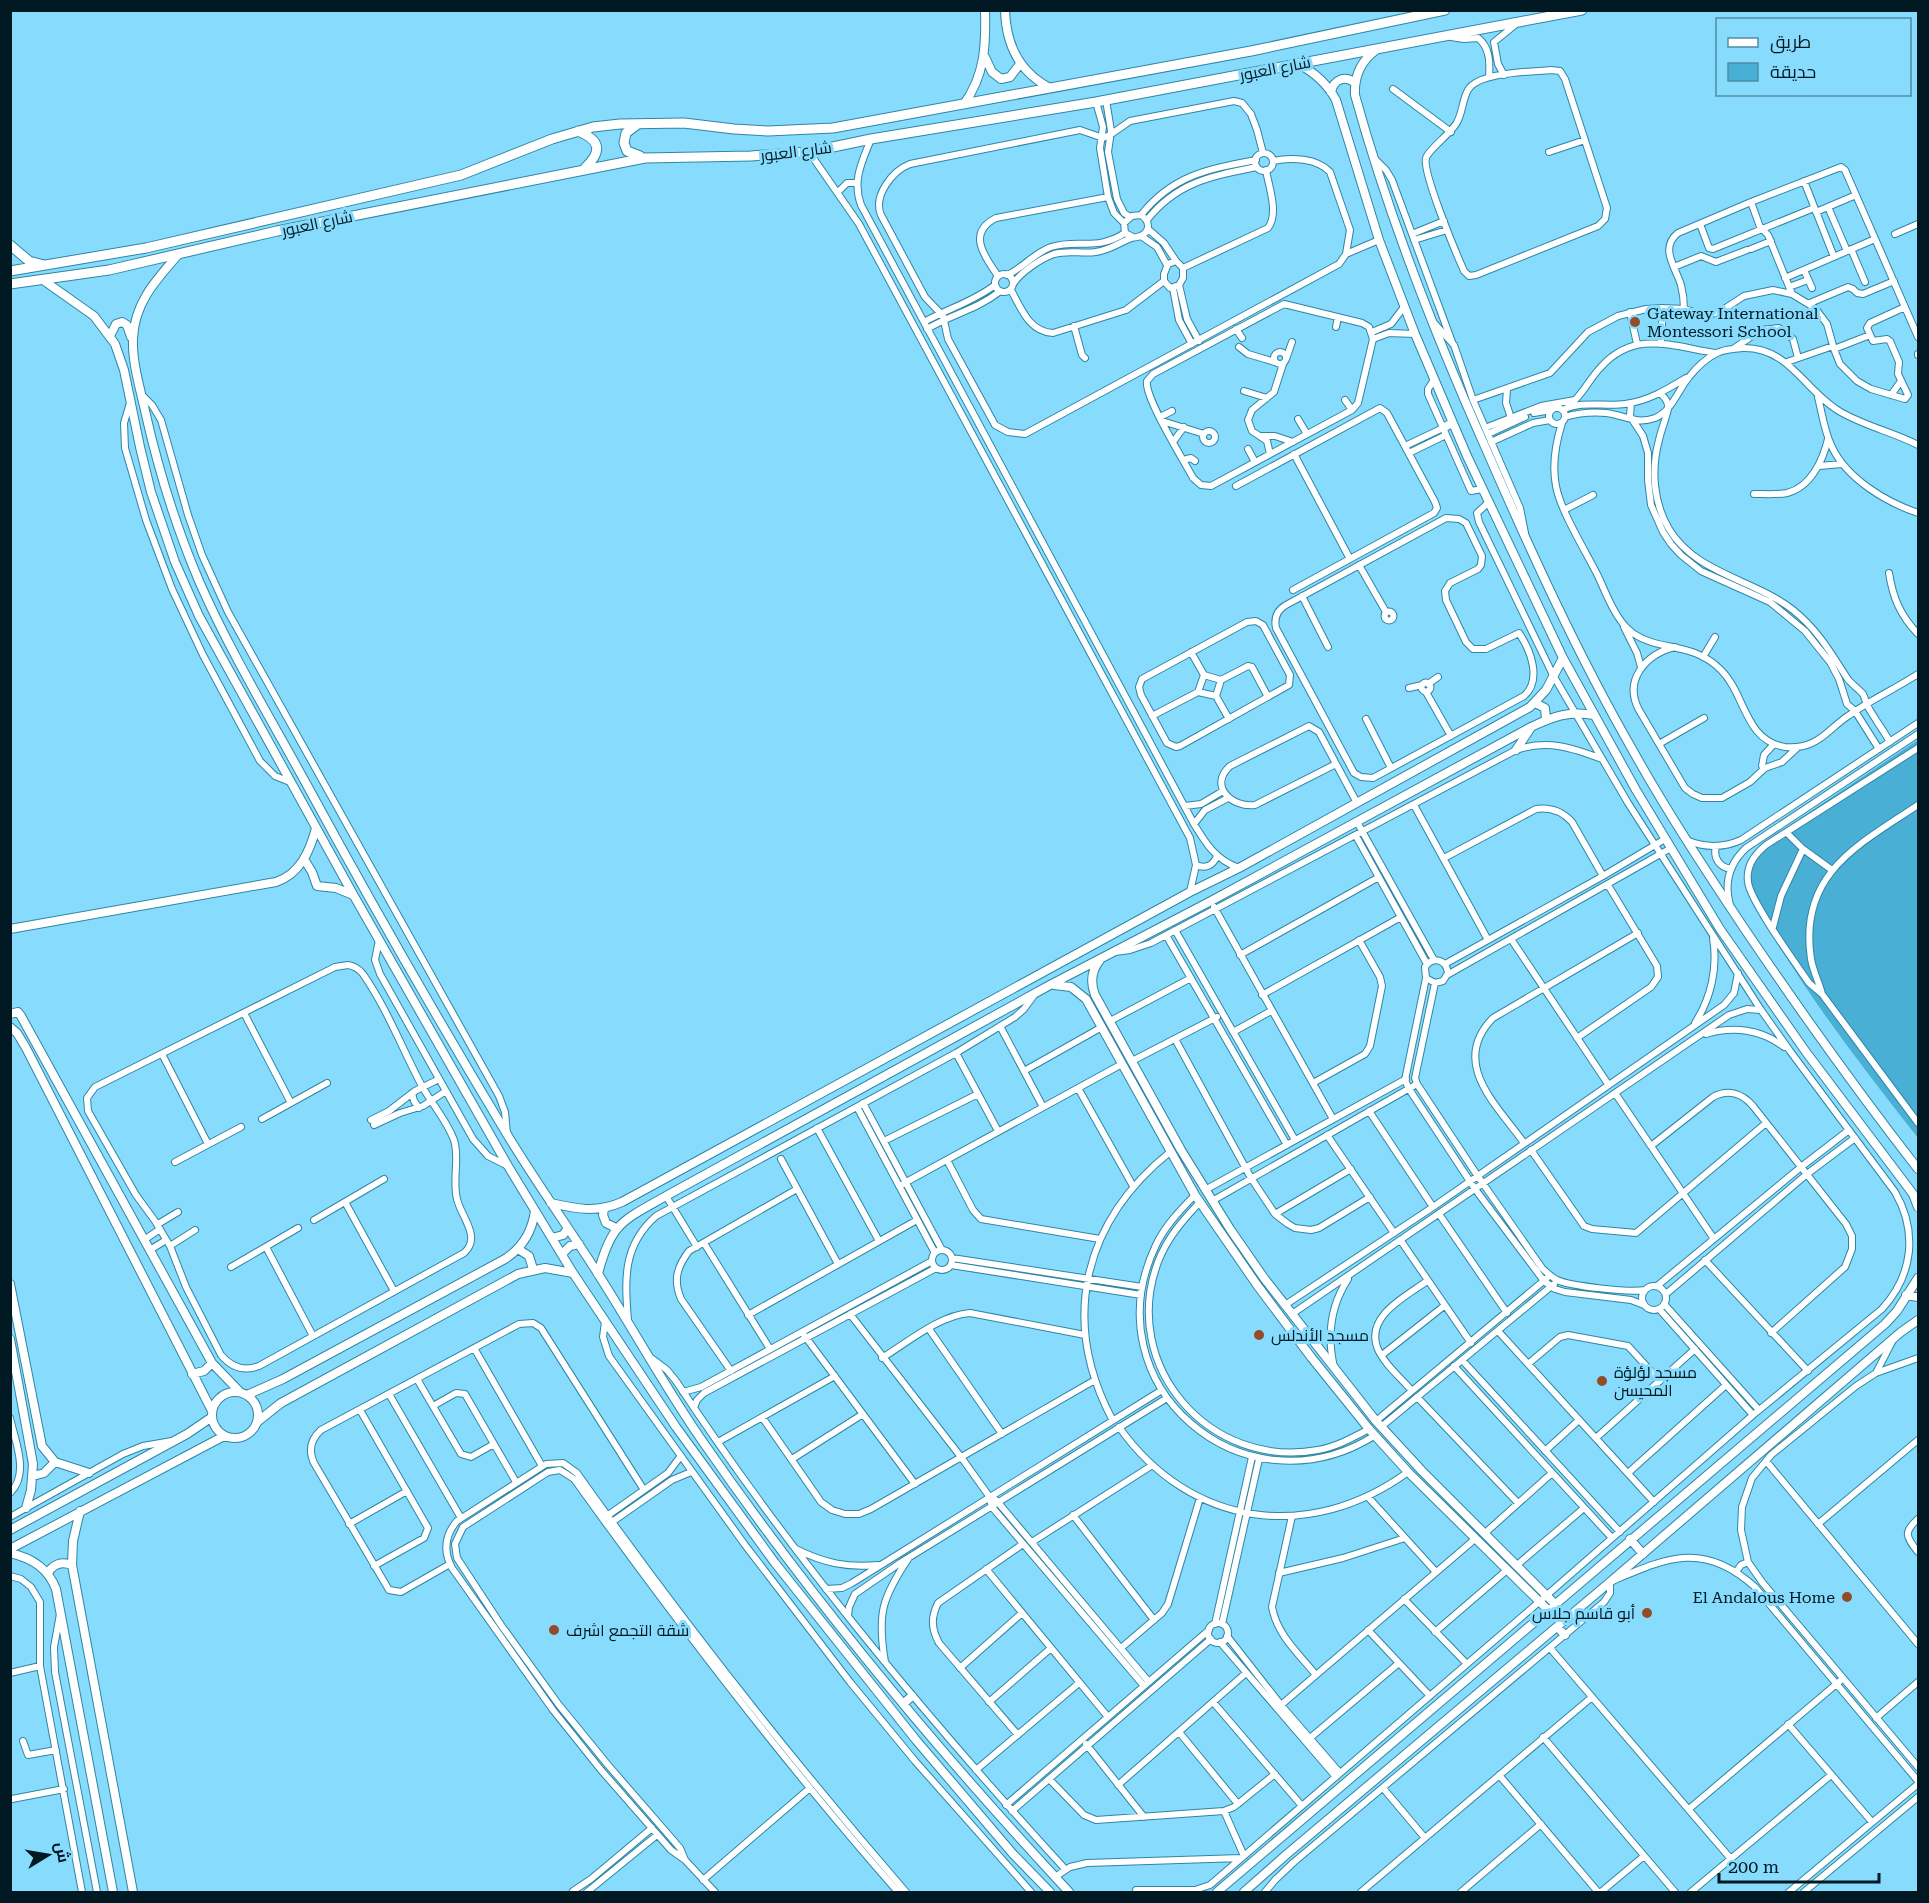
<svg xmlns="http://www.w3.org/2000/svg" width="1929" height="1903" viewBox="0 0 1929 1903" font-family="'Roboto Serif',Cairo,serif">
<rect width="100%" height="100%" fill="#87dbfc"/>
<path fill="#49afd4" d="M1918,740V1138C1864,1069 1809,999 1766,923C1758,910 1746,893 1745,878C1745,864 1751,855 1760,845Z"/>
<g fill="none" stroke-linecap="round" stroke-linejoin="round">
<defs>
<path id="minor" d="M1451,37L1464,39L1478,38C1490,47 1490,63 1489,77
M1551,70L1560,71L1565,79L1607,208L1605,219L1598,226L1476,275L1469,276L1464,271C1456,253 1422,172 1426,158C1428,150 1449,135 1456,124C1463,113 1462,100 1468,90C1478,72 1531,72 1551,70Z
M1504,75L1498,64L1494,42L1515,25
M1393,89L1451,132
M1106,100L1111,131L1108,152L1117,199L1124,213L1130,217
M1096,102L1103,127L1100,148L1108,197L1114,213L1124,223
M871,139C862,162 852,180 861,205L1194,824C1206,844 1216,860 1239,868
M809,152L859,224L1190,838L1196,865L1190,892
M1549,152L1585,140
M1263,153L1257,130L1251,114L1242,103L1234,101L1130,121L1110,135L1103,138L1080,130L910,164C892,171 873,196 881,215L925,297L943,316L948,339L995,425L1008,432L1025,434L1339,264L1346,254L1350,230L1330,172C1317,158 1291,157 1273,161
M1255 162a9 9 0 1 1 18 0a9 9 0 1 1-18 0Z
M1375,159L1386,170L1392,180L1452,342
M1804,181L1834,257
M838,192L847,183H856
M1751,202L1760,227L1768,235L1792,294
M1828,207L1847,251
M1816,212L1856,195
M1141,215C1173,175 1208,169 1256,160
M1147,220C1177,182 1212,176 1257,167
M1700,224L1709,248L1713,249L1814,208
M1148,229L1164,243L1176,261L1183,268V278L1179,285L1170,288L1164,281V274L1168,264L1176,261
M1412,234L1444,221
M1895,234L1918,224
M1141,236L1157,247L1167,265
M1414,240L1447,230
M1751,249L1771,241
M1851,249L1865,282
M1346,254L1379,240
M1674,267L1701,256L1716,262L1747,250
M1183,268L1268,228C1279,213 1269,188 1266,170
M1804,270L1812,288
M995 283a9 9 0 1 1 18 0a9 9 0 1 1-18 0Z
M1007,275C1023,268 1034,253 1051,247C1080,238 1095,252 1125,233
M998,276C985,257 966,233 996,218L1108,197
M1785,278L1875,239
M1013,284C1021,272 1040,259 1054,254C1068,250 1082,254 1096,252C1110,250 1119,243 1131,238C1134,237 1136,238 1140,236C1151,232 1150,221 1141,215L1132,216L1124,223L1125,233L1133,237
M1179,285L1187,319L1199,341
M1789,287L1808,280
M1173,288L1179,320L1192,344
M1011,290C1021,308 1029,332 1053,333L1126,310L1164,281
M1810,303L1848,287L1853,289L1857,293L1863,294L1894,281
M1284,304L1362,323L1369,327L1373,339L1358,403L1352,410L1211,486L1201,485L1193,478C1184,461 1144,397 1147,381L1153,374Z
M1684,309C1684,301 1683,293 1681,285C1676,268 1659,248 1678,233L1751,202L1841,167L1845,170L1918,337
M1630,312L1637,344
M924,322C947,309 973,302 995,285
M1435,324L1454,345L1473,400L1520,508L1525,533
M1074,326L1082,355L1085,358
M1336,327L1338,317
M927,329C952,314 976,310 999,292
M1236,329L1242,338
M1372,332L1391,324L1404,307
M1373,339L1389,333L1415,334
M1661,342L1663,308
M1239,347L1248,354L1275,362
M1733,349L1761,330L1779,328L1793,339L1798,358
M1834,349L1870,335
M1274 358a6 6 0 1 1 12 0a6 6 0 1 1-12 0Z
M1918,355V354
M1286,359L1292,342
M1787,362L1833,346
M1434,380L1428,389V394L1471,491L1482,489
M1507,389L1506,403L1511,418
M1244,391L1267,398
M1660,393C1665,398 1669,402 1668,409C1666,419 1661,430 1659,440C1651,469 1653,502 1669,529C1696,574 1754,579 1793,610C1817,629 1831,653 1847,678C1852,685 1858,688 1863,694C1865,698 1866,703 1868,707C1875,719 1883,730 1890,742
M142,395L152,405L161,420L188,515L202,555L228,612L499,1096L505,1112L507,1134
M1891,395L1901,381
M1818,397C1822,413 1824,431 1832,447C1847,479 1886,502 1918,513
M1345,400L1352,410
M1473,400L1550,373L1588,332L1618,316L1646,309L1663,308L1684,309L1701,314H1712L1721,311L1744,296L1773,290L1792,294L1815,308L1827,324L1834,349L1840,364L1857,381L1871,389L1905,399L1908,395L1898,374L1899,362L1890,341L1887,339L1873,341L1867,328L1870,323L1905,307
M130,403L124,423L125,448L146,520L172,589L203,655L260,761L275,776L290,782
M1631,403L1630,416L1643,436L1648,453V480L1651,505L1663,532L1671,544L1681,555L1701,571L1770,602L1805,631L1830,662L1839,679L1847,704L1855,711L1879,749
M1549 416a8 8 0 1 1 16 0a8 8 0 1 1-16 0Z
M1563,410C1581,400 1605,407 1625,404C1648,401 1666,390 1686,378
M1534,413L1551,410
M1160,417L1172,411
M1565,417C1578,413 1593,412 1606,413C1625,415 1635,425 1655,418C1672,411 1678,390 1689,377C1696,368 1707,358 1717,353C1725,349 1735,349 1743,348C1789,347 1804,390 1839,411C1864,426 1893,432 1918,445
M1298,419L1307,434
M1162,421L1204,434
M1562,423C1556,442 1552,466 1556,486C1560,510 1586,552 1598,576C1605,591 1611,608 1621,621C1624,626 1629,630 1634,634C1661,652 1692,641 1721,670C1746,695 1744,740 1785,747C1794,748 1803,747 1812,743C1826,737 1835,724 1848,716C1870,700 1895,689 1918,674
M1485,428L1541,406L1575,400C1585,390 1591,377 1601,367C1635,329 1674,347 1716,353
M1203 437a6 6 0 1 1 12 0a6 6 0 1 1-12 0Z
M1488,434L1525,417
M1262,436H1275L1293,442
M1173,442L1184,427
M1491,442L1533,423L1550,420
M1405,446L1443,428
M1248,449L1255,462
M1409,453L1446,435
M1270,454L1267,441L1252,431L1248,420L1252,410L1274,392L1283,364
M1294,454L1350,559
M1183,460L1191,458L1195,461
M1819,466L1842,464
M1236,486L1380,408L1387,413L1435,502L1437,508L1434,513L1293,590
M1754,494C1765,494 1777,495 1787,493C1811,487 1823,460 1828,439
M1564,510L1593,495
M1446,518L1459,519L1466,523L1482,556L1481,565L1478,569L1450,583L1445,591L1446,600L1466,642L1473,649H1486L1519,633C1531,651 1542,680 1524,696L1373,778L1361,777L1354,773L1276,628C1274,618 1277,610 1286,605Z
M1359,565L1386,612
M1889,573C1893,598 1900,615 1918,634
M1302,596L1328,647
M1384.5 616a4.5 4.5 0 1 1 9 0a4.5 4.5 0 1 1-9 0Z
M1256,621L1263,625L1290,675L1289,685L1180,746L1176,747L1167,743L1141,695L1139,687L1142,679L1247,622Z
M1624,627L1637,653L1641,667
M1675,647C1646,654 1623,680 1639,710L1685,788L1693,794L1702,798H1722L1750,782L1765,768
M1191,652L1204,675
M1703,657L1715,637
M1221,680L1204,675L1198,692L1216,696L1221,680L1248,666L1252,667L1268,697
M1421.5 687a4.5 4.5 0 1 1 9 0a4.5 4.5 0 1 1-9 0Z
M1428,684L1438,677
M1409,688L1422,685
M1426,692L1451,736
M1216,696L1229,719
M1152,716L1198,692
M1366,719L1391,768
M1659,744L1704,718
M1774,744L1764,755L1762,766L1765,768L1782,762L1798,747
M1918,748L1766,845C1754,855 1746,866 1748,882C1750,901 1796,964 1809,983L1822,994L1918,1123
M1336,764L1255,805C1232,808 1208,786 1230,766L1309,726L1319,732L1357,803
M1414,805L1488,940
M1185,806L1201,804L1223,791
M1357,822L1434,960
M1194,824L1205,810L1228,798
M1787,833L1803,849L1832,870
M1356,836L1427,964
M1686,840C1705,848 1723,848 1741,840L1918,723
M1716,846C1713,858 1719,867 1731,869
M1444,858L1536,809C1551,807 1562,811 1572,822L1603,876
M1196,865C1205,869 1213,866 1217,856
M1730,905C1724,883 1729,864 1746,848L1918,734
M1214,907L1333,1119
M1773,927L1781,896L1803,849
M1175,930L1295,1140
M1166,935L1287,1145
M1511,939L1608,1084
M379,940L375,960L380,974L473,1139L488,1156L508,1166
M1115,952L1130,950L1151,943L1516,750C1547,739 1573,748 1602,759
M1240,955L1379,877
M1445,964L1603,876L1665,839
M348,965C355,966 359,969 363,974C388,1010 403,1051 423,1088C433,1105 447,1121 454,1140C460,1159 452,1179 457,1199C461,1217 482,1237 464,1253L259,1366C243,1372 231,1367 221,1355L186,1287L170,1246L155,1221L136,1195L88,1111L87,1098L95,1087L335,967Z
M1447,975L1671,848
M1426,978L1435,983L1443,981L1448,973C1446,959 1433,956 1425,967L1426,978L1405,1080L1409,1089L1475,1189L1544,1281L1555,1289L1565,1292L1631,1300L1644,1305
M1435,983L1415,1078L1417,1084L1477,1175L1542,1268C1547,1273 1551,1277 1557,1280C1570,1286 1630,1293 1645,1290
M1822,994C1819,982 1813,971 1811,959C1798,874 1858,845 1918,805
M1262,995L1401,917
M244,1013L291,1103
M1110,1021L1191,978
M1695,1023C1711,998 1718,968 1713,938
M1000,1026L1043,1107
M1233,1032L1271,1011
M1706,1034C1733,1026 1761,1029 1784,1047
M1577,1038L1651,987L1658,977L1657,966L1608,885
M1175,1039L1251,1178L1275,1214L1288,1224L1295,1228L1311,1230L1319,1228L1370,1197
M956,1053L998,1131
M162,1054L208,1144
M1132,1061L1217,1017
M1024,1071L1102,1027
M1313,1083L1365,1054L1370,1046L1382,986L1380,977L1359,940
M1078,1088L1133,1186
M412,1093L414,1101L419,1108
M1615,1093L1714,1239
M863,1103L942,1250
M857,1107L935,1253
M1369,1111L1433,1207
M262,1119L327,1083
M371,1120L389,1111L415,1091L439,1079
M374,1125L400,1113L423,1106L446,1091
M817,1128L879,1241
M1327,1135L1394,1233
M884,1141L978,1094
M1524,1143C1497,1105 1449,1063 1493,1018L1638,933
M1651,1146L1713,1097C1728,1089 1742,1093 1753,1106L1846,1224L1852,1236V1249L1845,1267L1771,1333
M1531,1150L1584,1226L1592,1229L1636,1233L1766,1123
M781,1159L838,1264
M947,1160L973,1210L981,1219L1100,1239
M175,1162L241,1127
M899,1186L1122,1064
M1205,1190L1406,1079
M1195,1195C1180,1210 1165,1226 1156,1245C1089,1385 1243,1517 1374,1436
M666,1196L697,1247
M1212,1201L1417,1084
M345,1202L394,1291
M1200,1202C1183,1220 1167,1238 1158,1262C1119,1366 1210,1470 1318,1450C1336,1447 1352,1438 1369,1429
M1275,1214L1351,1169
M1439,1214L1507,1313
M314,1220L384,1179
M158,1224L178,1212
M144,1240L160,1229
M1401,1241L1471,1343
M704,1243L770,1349
M170,1246L195,1230
M266,1247L313,1336
M932 1260a10 10 0 1 1 20 0a10 10 0 1 1-20 0Z
M150,1250L166,1240
M952,1258L1142,1287
M1705,1260L1808,1371
M951,1265L1141,1295
M231,1267L298,1228
M1642 1298a12 12 0 1 1 24 0a12 12 0 1 1-24 0Z
M1657,1286L1801,1167L1849,1130
M1666,1294L1807,1174L1855,1138
M1285,1305L1433,1207L1724,1005L1734,993L1738,973
M1665,1305L1759,1410
M1660,1310L1753,1415
M850,1314L961,1457L989,1496L992,1507L1144,1686
M1292,1314L1729,1015L1747,1009L1761,1010
M748,1315L917,1220
M628,1321C625,1280 622,1246 656,1216L956,1053L1015,1017L1024,1009L1035,994
M605,1322L603,1337L609,1356L745,1545L850,1682L915,1761L1031,1892
M929,1329L1002,1434
M1498,1331L1654,1502
M804,1335L915,1484
M1893,1340L1876,1373L1856,1386L1771,1455L1752,1478L1742,1507L1741,1530L1748,1562L1762,1582L1918,1767
M474,1348L542,1466
M1382,1355L1444,1306
M651,1358L667,1370L676,1381C791,1555 925,1716 1065,1869
M882,1358C908,1342 940,1315 970,1313L1085,1335
M1462,1360L1620,1532
M1528,1364L1560,1337L1568,1335L1628,1346L1660,1381
M1454,1366L1612,1538
M1334,1367C1327,1336 1331,1305 1348,1279
M731,1371L681,1299C673,1280 677,1267 689,1251L797,1189
M1876,1373L1918,1358
M417,1379L461,1454L471,1457L494,1444
M1412,1391C1401,1378 1383,1363 1377,1347C1366,1315 1407,1296 1427,1281
M683,1392L701,1387L932,1261
M389,1394L461,1518
M1417,1397L1518,1503
M433,1406L456,1393L465,1394L516,1482
M694,1408L697,1400L704,1393L936,1268
M360,1410L428,1528L424,1538L374,1566
M762,1417L821,1502L832,1510L845,1514H859L871,1509L1095,1380
M10,1418C15,1441 30,1474 10,1493
M1112,1419C1060,1320 1083,1222 1170,1152
M1376,1421L1547,1278
M1119,1427C1190,1527 1309,1544 1408,1472
M1381,1427L1554,1284
M1596,1438L1695,1349
M718,1442L835,1376
M1545,1451L1579,1420
M792,1459L863,1414
M1766,1461L1918,1644
M1628,1473L1726,1385
M989,1496L996,1500L1149,1682
M1368,1497L1436,1572
M1073,1515L1154,1620
M607,1516L668,1473L680,1457
M1292,1516L1272,1607C1277,1635 1299,1654 1316,1675
M10,1517L123,1454L143,1446L172,1441
M1918,1519C1903,1532 1906,1537 1918,1552
M612,1522L672,1480L691,1472
M349,1524L407,1491
M1818,1524L1918,1440
M1484,1534L1552,1473
M1032,1542L1151,1466
M796,1549C824,1563 847,1568 878,1565
M450,1564L401,1592L389,1590L314,1463C308,1450 311,1439 321,1430L519,1324L533,1323L541,1328L644,1490
M1517,1565L1584,1508
M986,1569L1108,1717
M1736,1572L1741,1565L1748,1562
M1279,1573L1343,1558L1405,1538
M10,1576L21,1579L31,1587L40,1602V1666L82,1892
M826,1589L842,1588L852,1583L1162,1390
M1404,1599L1467,1664
M60,1614L54,1647L55,1672L97,1892
M848,1616L849,1607L855,1594L900,1563L1167,1398
M1208 1633a10 10 0 1 1 20 0a10 10 0 1 1-20 0Z
M1215,1624L1252,1457
M1222,1624L1259,1459
M1368,1630L1430,1696
M1435,1632L1507,1570
M1227,1636L1281,1705L1340,1773
M1220,1642L1336,1777
M1121,1648L1162,1613L1168,1604L1200,1498
M1550,1648L1731,1859
M885,1662C877,1614 882,1598 908,1559
M960,1668L1022,1613
M10,1673L40,1666
M989,1702L1051,1648
M1213,1702L1302,1806
M1281,1705L1475,1539
M1876,1718L1918,1682
M1788,1724L1872,1822
M1179,1732L1238,1804
M1018,1735L939,1643C931,1628 931,1617 938,1603L1023,1544
M1543,1737L1675,1892
M1310,1738L1399,1663
M23,1741L28,1755L56,1750
M1086,1744L1144,1817
M976,1770L1079,1683
M1499,1775L1598,1892
M1049,1779L1084,1815L1096,1820L1224,1811L1234,1807L1275,1774
M1118,1785L1246,1673
M1383,1788L1425,1838
M12,1799L64,1789
M1006,1805L1209,1630
M1689,1809L1840,1681
M1012,1811L1211,1639
M1224,1811L1244,1856
M685,1860L680,1848L608,1765L559,1705L501,1625L457,1558L455,1544L463,1527L548,1472L560,1470L574,1479C676,1621 782,1760 898,1892
M1055,1877L1070,1867L1087,1863L1241,1858
M703,1880L810,1788
M1136,1890H1195L1210,1885L1539,1602L1753,1415L1882,1309C1913,1275 1918,1232 1895,1192L1790,1051L1761,1010L1628,803L1553,675L1479,522L1477,513L1488,503
M574,1892L573,1891L591,1879L652,1828
M587,1892L657,1835
M715,1892L685,1860L671,1850L601,1770L553,1710L452,1568C443,1551 445,1535 457,1521L546,1464L563,1463L577,1473C680,1618 790,1758 906,1892
M1265,1892L1275,1880L1294,1862L1604,1602L1610,1593V1582C1666,1558 1703,1540 1755,1587L1918,1781
M1361,1892L1592,1697
M1461,1892L1541,1824
M1601,1892L1644,1856
M1691,1892L1831,1775
M1789,1892L1918,1784
M1804,1892L1918,1797"/>
<path id="tertiary" d="M1005,10C1006,45 1019,72 1050,88
M1376,50C1361,61 1354,76 1355,95C1389,218 1435,335 1487,451C1531,552 1577,653 1632,749C1667,812 1706,871 1746,931C1801,1012 1858,1092 1918,1169
M985,57L992,72L1001,79L1010,77L1020,64
M1297,63C1314,72 1327,83 1336,100L1379,240L1415,334L1467,456L1563,658L1636,790L1720,929L1806,1052L1913,1194L1918,1207
M1331,92C1334,79 1345,75 1355,83
M964,104C985,75 986,45 985,10
M177,256C155,281 134,304 133,339C132,364 141,391 146,415C159,472 176,527 199,581C230,652 271,719 308,787C371,903 437,1018 505,1131C535,1181 569,1228 600,1277C635,1332 666,1389 703,1442C813,1601 938,1751 1069,1892
M43,280L94,316L115,344L124,370L140,447L151,492L175,562L199,616L354,896L508,1166L573,1273L676,1427L775,1563L916,1740L1013,1854L1050,1892
M110,336L116,324L122,322L127,325L131,337
M1443,428L1452,423
M1535,703L1545,708L1546,720
M1516,750L1530,729
M304,859L312,872L317,886L336,888L353,895
M10,929L276,882C300,874 310,851 316,828
M1100,960C1091,971 1090,982 1095,995L1181,1150L1230,1229L1264,1278L1376,1421L1422,1471L1555,1604
M1054,985L1071,987L1086,999L1195,1195L1257,1285L1311,1357L1369,1429L1408,1472L1548,1610
M10,1014L18,1012L21,1016L212,1363L240,1392
M10,1027L17,1033L26,1048L212,1411
M551,1203C576,1209 597,1213 622,1202L1190,892L1239,868L1530,707L1546,690L1563,658
M604,1209L603,1215L606,1223L616,1228
M552,1238L563,1235L568,1228
M518,1249L529,1256L533,1269
M562,1254L570,1246L579,1244
M598,1274C611,1223 622,1221 666,1196L1050,985L1211,901L1531,727C1552,717 1570,710 1594,715
M10,1284L42,1446L55,1462L89,1473
M1906,1295L1918,1297
M10,1339L33,1464L31,1490L26,1508
M192,1374L204,1371L212,1363
M212 1415a23 23 0 1 1 46 0a23 23 0 1 1-46 0Z
M247,1395L283,1379L505,1259C522,1248 532,1232 535,1211
M257,1422L281,1403L518,1274L545,1268L573,1273
M33,1476L44,1473L55,1462
M80,1511L73,1541L72,1565L133,1892
M10,1530L187,1434L212,1417
M1630,1539L1643,1554
M10,1549L224,1436
M10,1553C32,1558 48,1568 56,1589L113,1892
M48,1573C53,1564 62,1561 72,1565
M1557,1627L1565,1635
M903,1704L912,1696
M1217,1892L1885,1324L1897,1311L1918,1278
M1244,1892L1287,1854L1610,1582L1901,1332L1918,1320"/>
<path id="primary" d="M638,124L626,133L624,143L627,151L640,156
M578,131C600,140 603,151 585,168
M10,245L29,261L44,265
M10,271L146,248L461,175L552,139L593,127L620,124L684,123L734,129L768,131L833,128L1251,51L1445,10
M10,284L109,270L277,231L645,158L751,156L809,152L871,139L1096,102L1582,10"/>
</defs>
<use href="#minor" stroke="#2e86a4" stroke-width="8"/>
<use href="#tertiary" stroke="#2e86a4" stroke-width="10"/>
<use href="#primary" stroke="#2e86a4" stroke-width="11"/>
<use href="#minor" stroke="#fff" stroke-width="6"/>
<use href="#tertiary" stroke="#fff" stroke-width="8"/>
<use href="#primary" stroke="#fff" stroke-width="9"/>
</g>
<g fill="#934b28" stroke="#87dbfc" stroke-width="2">
<circle cx="1635" cy="322" r="6"/>
<circle cx="1259" cy="1335" r="6"/>
<circle cx="1602" cy="1381" r="6"/>
<circle cx="1847" cy="1597" r="6"/>
<circle cx="1647" cy="1613" r="6"/>
<circle cx="554" cy="1630" r="6"/>
</g>
<g text-anchor="middle" stroke-width="6" stroke-linejoin="round" paint-order="stroke">
<g font-size="16" fill="#001922" stroke="#87dbfc">
<text transform="translate(1275 68) rotate(-11)" y="6">شارع العبور</text>
<text transform="translate(796 151) rotate(-7)" y="6">شارع العبور</text>
<text transform="translate(317 223) rotate(-12)" y="6">شارع العبور</text>
</g>
<g font-size="16" fill="#001922" stroke="#87dbfc" text-anchor="start">
<text x="1647" y="319">Gateway International<tspan x="1647" dy="18">Montessori School</tspan></text>
<text x="1271" y="1341">مسجد الأندلس</text>
<text x="1614" y="1378">مسجد لؤلؤة<tspan x="1614" dy="18">المحيسن</tspan></text>
<text x="1835" y="1603" text-anchor="end">El Andalous Home</text>
<text x="1635" y="1619" text-anchor="end">أبو قاسم جلاس</text>
<text x="566" y="1636">شقة التجمع اشرف</text>
</g>
</g>
<rect width="1929" height="1903" fill="none" stroke="#001922" stroke-width="24"/>
<rect x="1716" y="18" width="195" height="78" fill="#87dbfc" stroke="#518da5" stroke-width="1.5"/>
<rect x="1728" y="38" width="30" height="9" fill="#ffffff" stroke="#518da5" stroke-width="1.5"/>
<text x="1770" y="48" font-size="18" fill="#001922">طريق</text>
<rect x="1728" y="63" width="30" height="18" fill="#49afd4" stroke="#518da5" stroke-width="1.5"/>
<text x="1770" y="78" font-size="18" fill="#001922">حديقة</text>
<g transform="translate(48 1855) rotate(79)" stroke="#87dbfc" stroke-width="4.5" paint-order="stroke">
<path d="M0-4.5L10 22L0 15L-10 22Z" fill="#001922"/>
<text y="-9" font-size="16" font-weight="bold" text-anchor="middle" fill="#001922">ش</text>
</g>
<path d="M1719 1873v9h160v-9" fill="none" stroke="#001922" stroke-width="3"/>
<text x="1728" y="1873" font-size="18" fill="#001922" stroke="#87dbfc" stroke-width="4.5" paint-order="stroke">200 m</text>
</svg>
